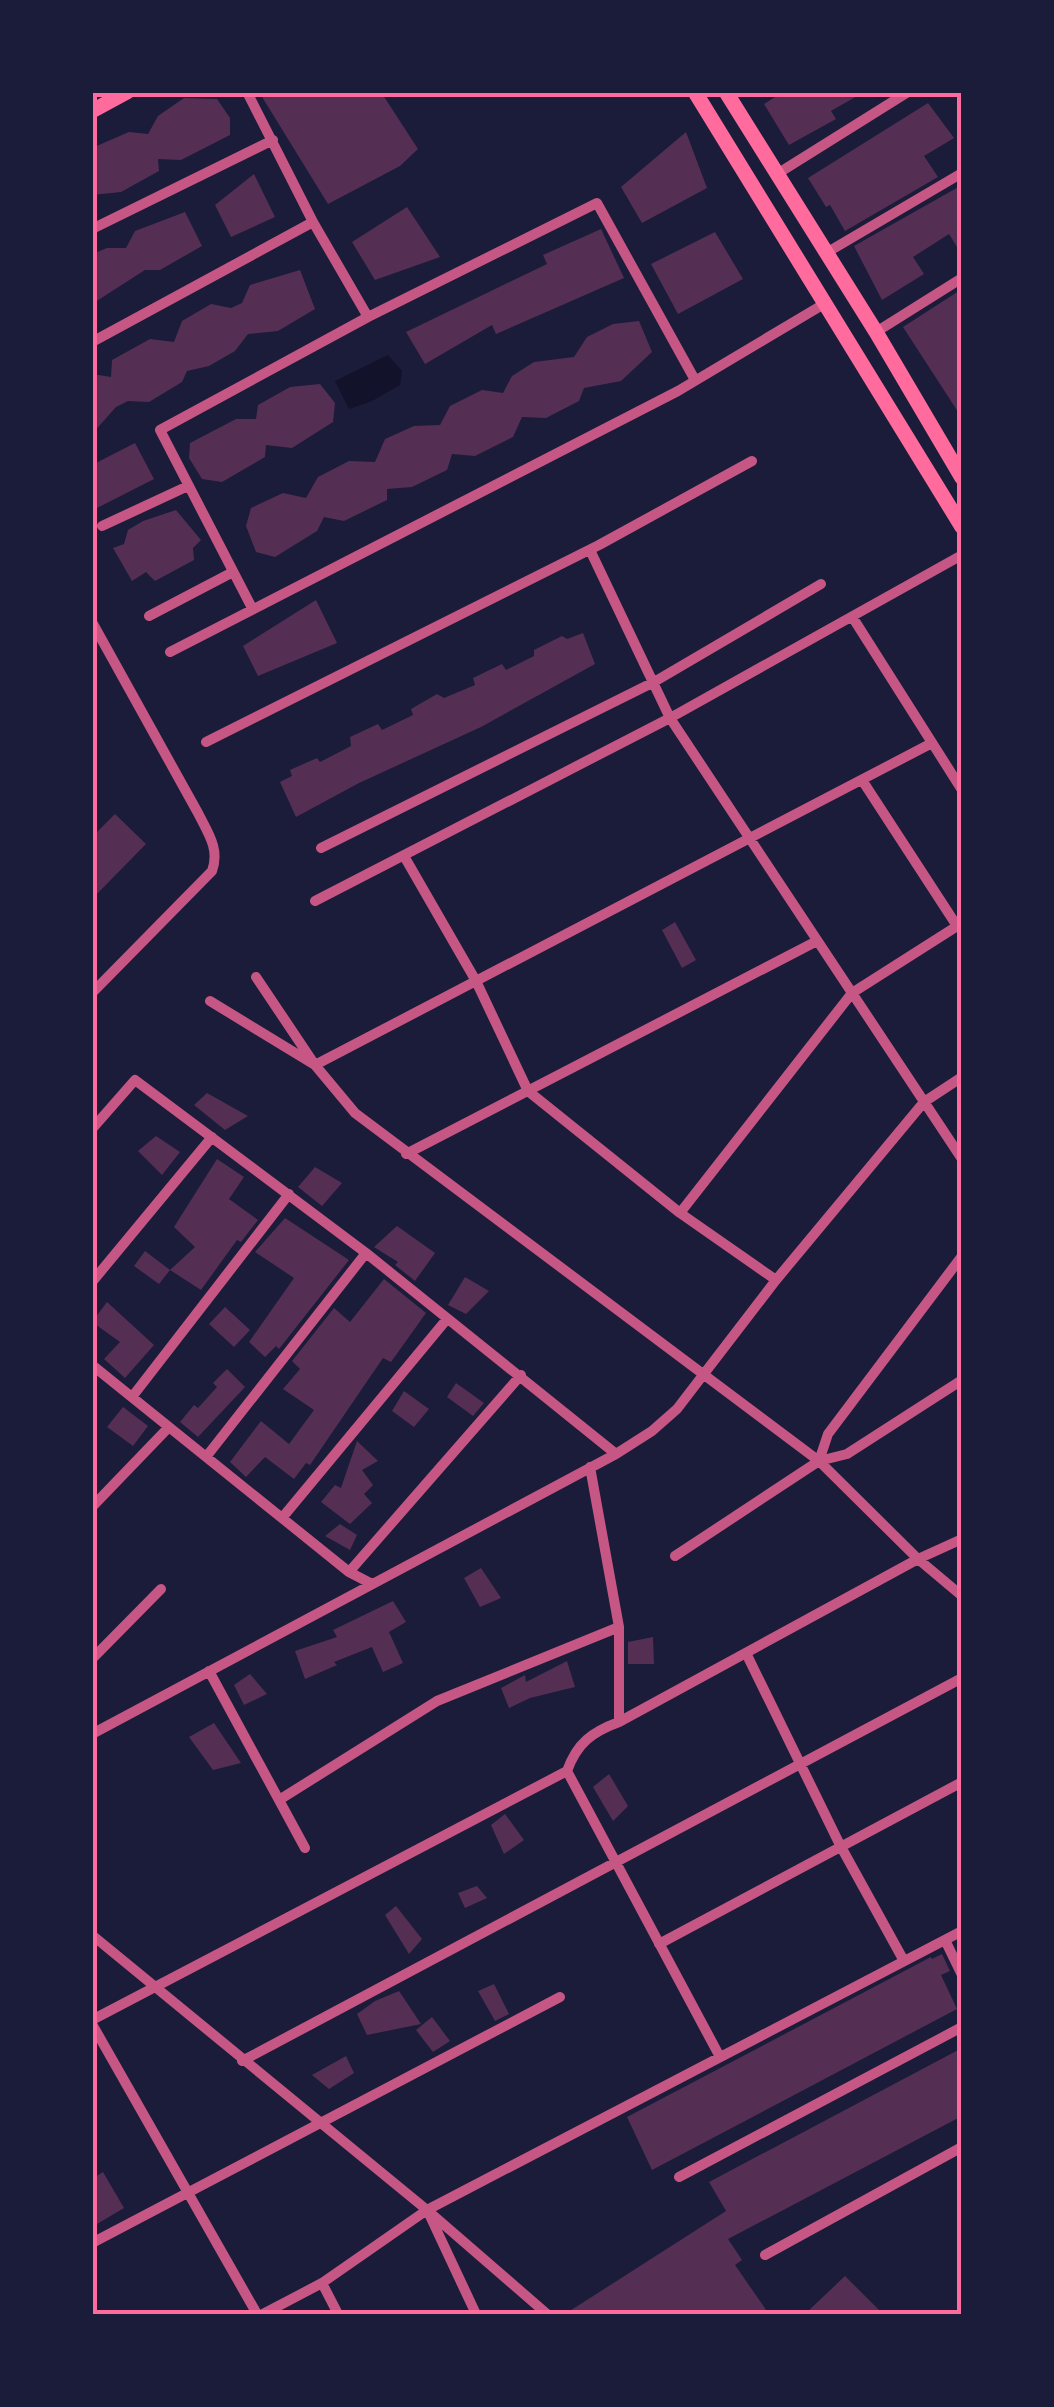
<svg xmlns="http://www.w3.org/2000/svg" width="1054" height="2407" viewBox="0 0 1054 2407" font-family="'Asap Condensed',sans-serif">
<rect width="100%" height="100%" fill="#1b1b3a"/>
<path fill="#12122b" d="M388,355L402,371L400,385L372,401L349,409L335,381Z"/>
<path fill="#542f53" d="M259,92H381L418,149L400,166L328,204Z
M783,92H864L831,111L836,119L789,145L764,104Z
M184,98L217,99L230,118V135L181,160L158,159L159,171L121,192L92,195V148L129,132L148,134L158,116Z
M928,103L954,138L924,156L938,177L845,231L830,205L826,207L808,178Z
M686,132L707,188L642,223L621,187Z
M254,174L275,217L231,237L215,205Z
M962,185V255L949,234L913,257L924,274L882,300L854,246Z
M407,207L440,257L375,280L352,242Z
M185,212L202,246L160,270H145L92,304V254L107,248H126L135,231Z
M601,229L624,278L496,334L492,325L425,364L406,332L547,264L543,255Z
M715,232L743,279L678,314L651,264Z
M300,270L315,309L278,331L248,334L235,351L209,366L187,371L182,382L149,402L128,401L116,407L92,434V374L111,377L112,360L150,339L174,342L182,321L211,304L231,308L242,303L250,285Z
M962,289V418L903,327Z
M639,321L652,352L621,381L584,388L579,401L546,418L522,417L513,437L475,456L452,454L447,470L412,487L387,489V500L344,521L324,517L317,531L275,557L256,552L246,526L251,508L283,493L306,498L318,477L349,461L375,462L385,439L414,426L440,425L450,406L482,390L503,393L512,376L534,362L574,357L587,337L613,324Z
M320,384L335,403L333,422L292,448L266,445L265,457L222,482L202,479L189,458L190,443L236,419H256L258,405L290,387Z
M135,443L154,479L97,508L92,500V465Z
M176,510L201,540L193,548L194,560L155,581L146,572L132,581L113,548L124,544L128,530L143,521Z
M316,600L337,643L258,676L243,646Z
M583,633L595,664L481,727L359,783L296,817L280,782L292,776L290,770L317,758L320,762L351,746L350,737L378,724L382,730L413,715L411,709L437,694L444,698L475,685L473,678L502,664L506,670L534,656V650L562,636L567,639Z
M115,814L146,844L92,899V837Z
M675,922L696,960L682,968L662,930Z
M207,1093L248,1116L225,1130L194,1105Z
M156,1136L180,1152L162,1175L138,1151Z
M217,1159L244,1177L229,1199L258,1220L241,1242L237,1240L201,1290L170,1270L195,1247L174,1227Z
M315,1167L342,1183L322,1206L298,1187Z
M285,1218L349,1260L279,1349L276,1346L265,1357L249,1342L294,1278L255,1252Z
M397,1226L435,1253L415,1281L395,1265L398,1262L374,1247Z
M145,1251L170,1270L159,1284L134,1266Z
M465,1277L489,1291L466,1314L448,1305Z
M384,1279L426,1313L391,1362L383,1358L310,1465L306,1463L294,1479L265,1457L246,1477L230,1462L261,1421L289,1444L314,1410L283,1389L300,1369L292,1361L334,1308L350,1322Z
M107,1302L154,1345L125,1378L104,1359L120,1342L92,1322Z
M225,1307L250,1330L234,1347L209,1324Z
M227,1369L245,1387L198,1437L180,1422L194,1405L198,1408L217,1387L213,1383Z
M456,1383L484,1403L473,1416L447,1397Z
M404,1391L429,1409L414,1427L392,1411Z
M123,1407L148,1426L133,1446L107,1427Z
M357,1441L378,1461L362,1470L373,1485L364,1494L372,1503L350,1524L321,1502L335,1485L341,1488Z
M340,1524L357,1535L350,1550L325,1536Z
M481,1568L501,1598L480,1607L464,1578Z
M393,1601L406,1622L389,1632L403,1663L383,1672L372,1647L334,1662L337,1665L305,1679L295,1651L337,1637L333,1630Z
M653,1637L654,1664H628V1642Z
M567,1661L575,1687L530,1698L509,1708L501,1688L525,1675L526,1682Z
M250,1674L267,1694L244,1705L234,1685Z
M214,1723L241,1763L213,1770L189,1737Z
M609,1774L628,1806L613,1821L593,1787Z
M505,1814L524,1840L504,1854L491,1825Z
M477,1886L487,1898L465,1908L458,1893Z
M396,1906L422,1939L409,1954L385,1915Z
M942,1954L950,1971L941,1975L957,2009L652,2170L627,2117L931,1957L932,1959Z
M494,1984L509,2014L495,2021L478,1991Z
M399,1991L421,2024L367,2035L357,2014L375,2001Z
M432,2017L450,2041L433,2052L416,2030Z
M962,2048V2116L728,2239L742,2260L735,2265L769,2314H565L726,2211L709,2182Z
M346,2056L354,2073L329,2089L312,2075Z
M103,2172L124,2208L92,2227V2179Z
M845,2276L883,2314H805Z"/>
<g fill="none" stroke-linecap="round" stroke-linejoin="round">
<path stroke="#c65784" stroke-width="10" d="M247,92L313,222L368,317
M777,174L908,92
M92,229L273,140
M826,253L962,173
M876,332L962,278
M92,342L313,222
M102,526L188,486
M590,550L670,718L962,1159
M252,608L160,430L368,317L597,203L695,380
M149,616L233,572
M853,618L962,790
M92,622L198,813C208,833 220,849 212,871L92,993
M170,652L678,391L824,304
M206,742L599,545L752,461
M862,780L957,926
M321,848L654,682L821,584
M404,856L476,981L528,1091L680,1213L776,1280
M315,901L670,718L962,555
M256,977L315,1065L355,1113L819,1461L918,1559L962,1596
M210,1001L315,1065L932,743
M92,1129L135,1080L366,1253L616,1454
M406,1154L817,941
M680,1213L852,993L962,923
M92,1282L212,1137
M92,1365L349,1572L372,1584
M132,1397L289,1194
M206,1457L366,1253
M819,1461L847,1454L962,1380
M590,1467L619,1627V1722
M92,1507L169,1427
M282,1518L447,1319
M675,1556L819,1461L828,1434L962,1256
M349,1572L521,1375
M746,1653L840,1845L904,1961
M92,1659L161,1589
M209,1671L305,1848
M92,1734L616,1454L652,1431L677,1409L776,1280L924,1102L962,1077
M567,1771L720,2057
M279,1800L437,1701L619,1627
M92,1935L427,2210L547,2314
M945,1940L962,1975
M659,1944L962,1782
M92,2020L567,1771C577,1743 592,1732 619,1722L918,1559L962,1539
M92,2024L257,2314
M242,2061L962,1678
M679,2177L962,2027
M430,2216L476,2314
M92,2243L560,1997
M765,2255L962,2147
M322,2283L338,2314
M263,2314L322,2283L427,2210L962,1931"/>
<path stroke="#ff6b9d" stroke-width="15" d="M695,92L962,527
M726,92L876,332L962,478
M92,111L127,92"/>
</g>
<rect width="1054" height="2407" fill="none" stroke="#1b1b3a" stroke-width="190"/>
<rect x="95" y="95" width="864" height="2217" fill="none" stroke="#ff6b9d" stroke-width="4"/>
</svg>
